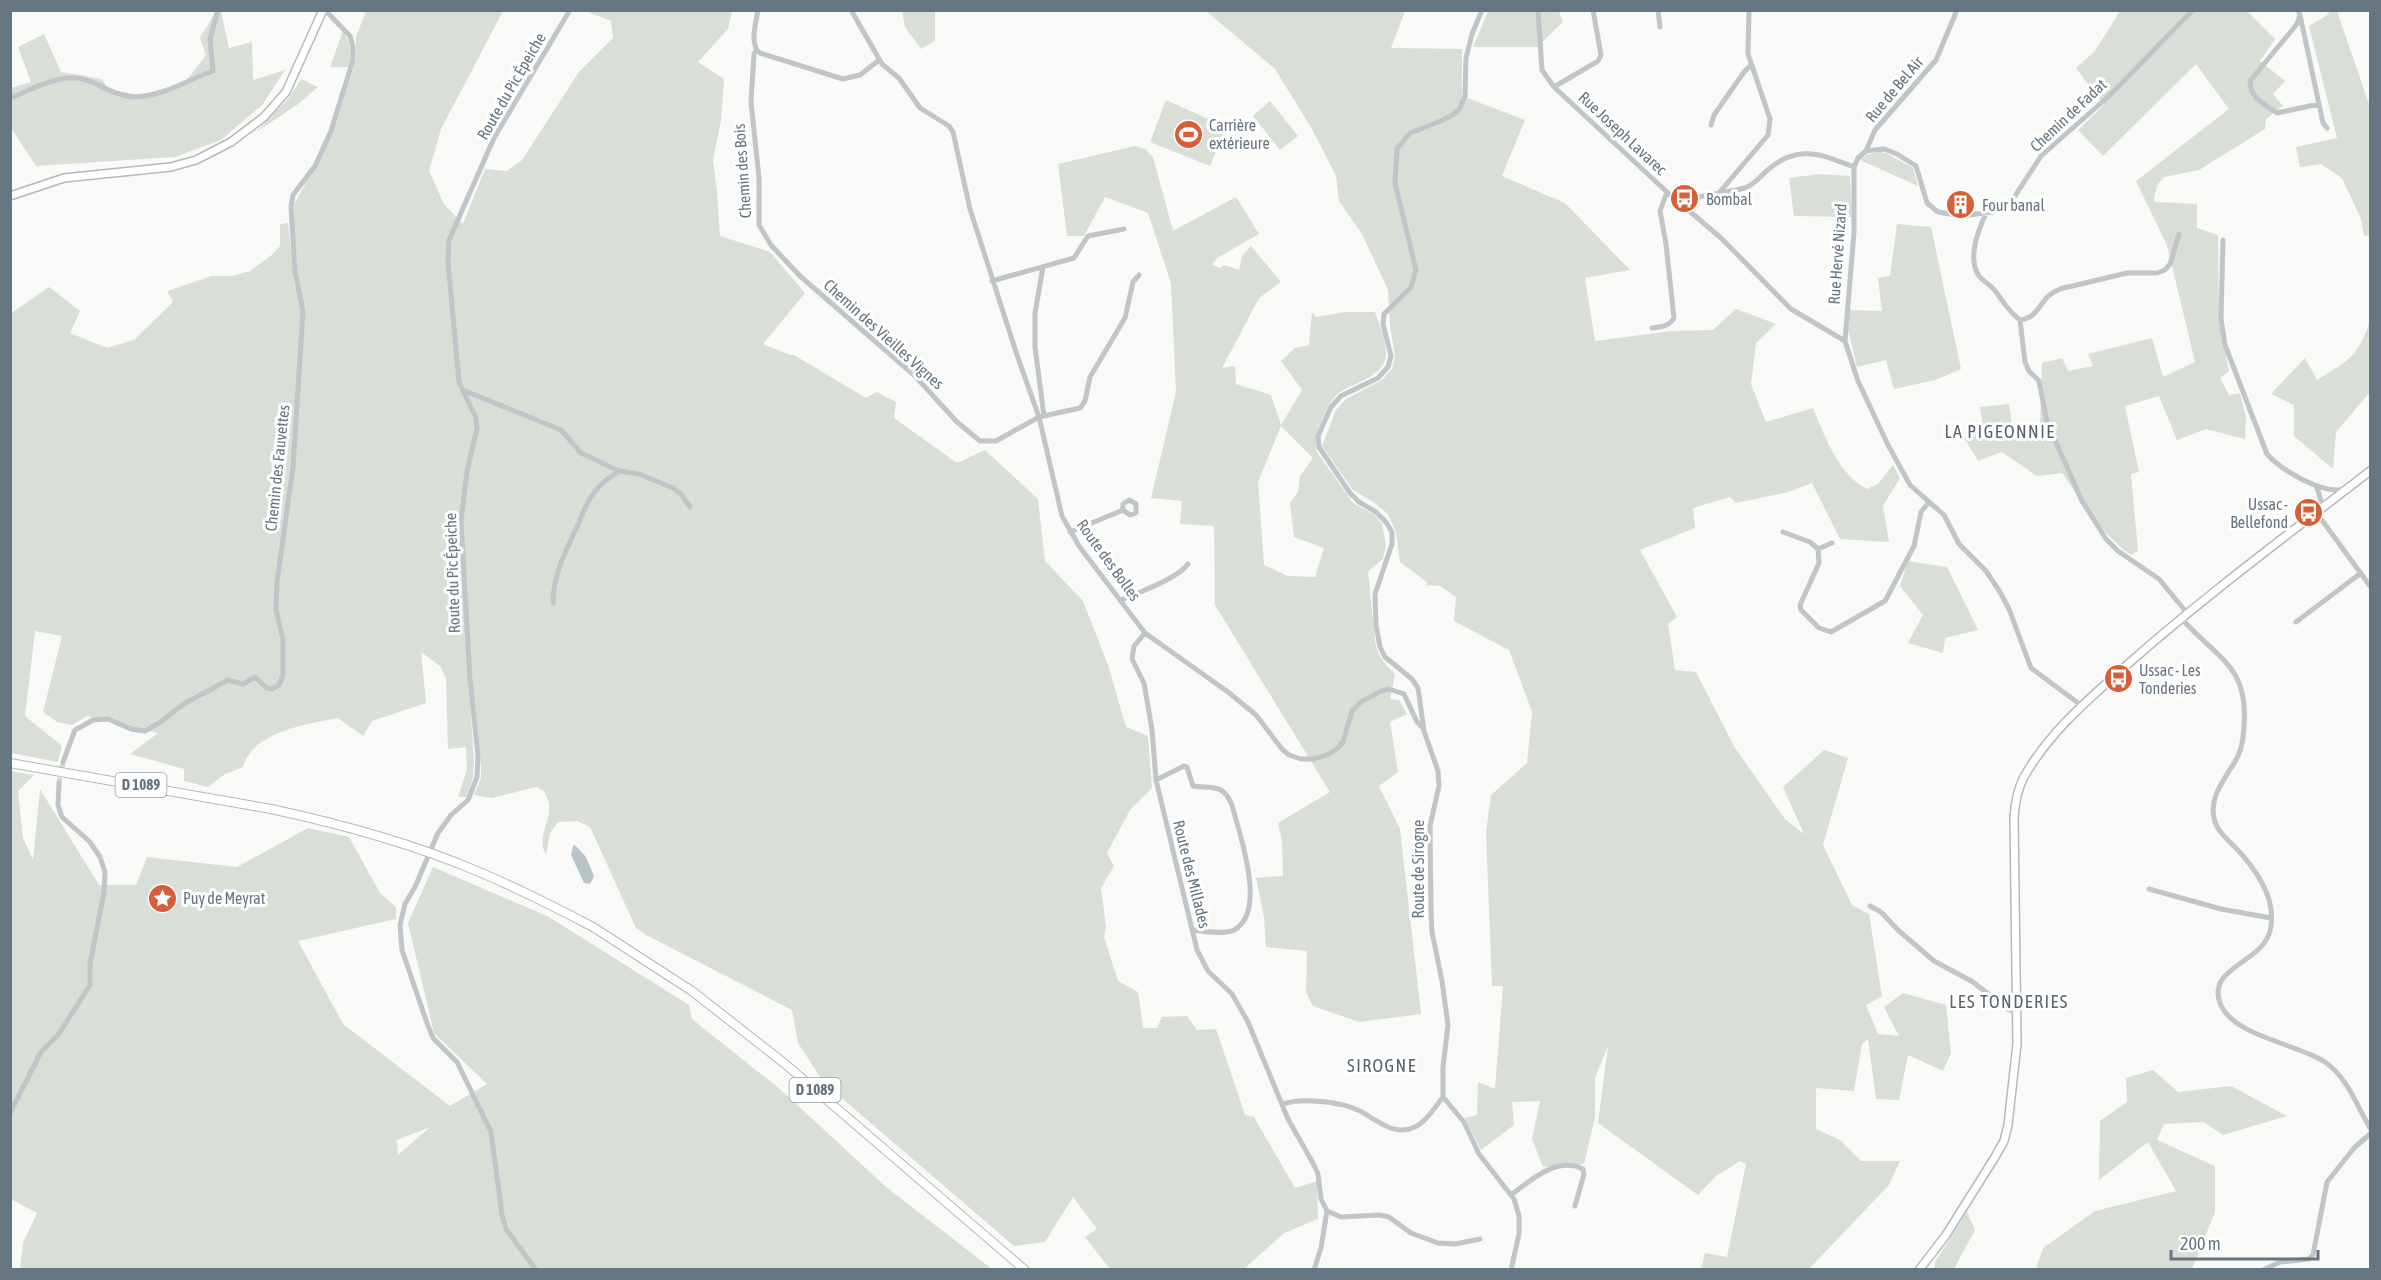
<svg xmlns="http://www.w3.org/2000/svg" width="2381" height="1280" viewBox="0 0 2381 1280" font-family="'Asap Condensed',sans-serif">
<rect width="100%" height="100%" fill="#f9f9f7"/>
<path fill="#d9ded7" fill-rule="evenodd" d="M216,11H221L229,48L252,42L253,80L285,70L263,104L221,140L175,157L36,166L11,128V88L31,82L18,47L44,34L61,72L102,79L108,89L138,95L183,85L206,55L200,38Z
M366,11H503L441,129L429,171L444,204L463,224L485,169L507,171L522,160L579,72L613,38L611,21L585,11H732L728,29L698,62L724,79L721,120L713,160L717,192L720,236L770,252L805,293L763,344L790,355H794L866,398L877,392L896,402L894,418L957,463L985,450L1038,499L1045,561L1083,601L1108,665L1126,727L1148,736L1152,788L1130,810L1107,853L1114,866L1101,888L1106,927L1104,937L1118,981L1138,992L1143,1028H1157L1162,1017L1187,1016L1197,1030L1216,1029L1245,1115L1254,1117L1295,1188L1317,1181L1318,1219L1284,1233L1244,1269H1110L1085,1237L1097,1229L1073,1197L1045,1242L1014,1246L824,1083L798,1043L792,1010L648,936L636,928L590,827L577,821L558,822L550,833L546,855C536,838 551,823 549,805C549,801 546,795 544,791L536,787L492,798L474,795L481,778V763L465,630L474,761L473,778L466,797H458L467,769L466,747L448,749L446,678L440,666L421,652L426,703L372,721L363,736L338,718C307,724 252,732 243,767L225,774L208,787L184,781V769L130,754L158,733L87,716L72,725L57,722L43,712L62,636L35,631L25,716L62,746L58,762L11,753L10,314L49,287L80,311L70,333L107,348L134,340L173,302L167,291L212,276H232L250,271L273,254L280,246V224L288,223L295,290L294,204L320,158L337,121L356,59V37Z
M902,11H935V41L921,49L905,27Z
M1206,11H1405L1391,48L1462,49V96L1525,120L1502,176L1565,203L1630,270L1585,278L1595,341L1672,331L1713,330L1736,309L1776,324L1756,343L1751,384L1766,422L1813,408C1825,437 1838,474 1867,489L1878,484L1893,465L1900,478L1883,506L1889,542L1840,539L1812,483L1788,492L1736,503L1730,497L1693,508L1695,528L1640,550L1677,617L1668,624L1675,670L1696,672L1735,748L1785,819L1804,834L1783,787L1824,750L1848,758L1823,845L1852,905L1869,914L1882,996L1866,1005L1878,1034L1899,1036L1884,1007L1903,993L1946,1005L1951,1053L1943,1071L1908,1055L1899,1100L1876,1099L1868,1039L1862,1044L1854,1091L1816,1088V1129L1840,1140L1861,1161H1900L1889,1185L1809,1269H1701L1705,1253L1727,1257L1746,1164L1740,1161L1716,1176L1698,1195L1598,1123L1608,1046L1595,1078V1117L1584,1164L1543,1167L1532,1139L1540,1101L1512,1102L1514,1125L1481,1150L1465,1118L1477,1115L1478,1082L1495,1089L1503,986H1492L1486,832L1491,795L1527,763L1532,712L1509,650L1454,621L1456,597L1440,586L1426,585L1427,582L1400,562L1396,532L1388,514L1375,503L1353,490L1322,446L1336,410L1346,399L1382,380L1392,369L1395,356L1390,326L1388,290L1362,234L1339,201L1336,176L1312,129L1275,69Z
M1488,11H1559L1563,22L1537,47H1473Z
M2120,11H2247L2275,39L2260,61L2285,81L2273,94L2283,106L2266,119L2265,129L2199,170L2164,177L2158,184L2154,197L2155,202L2197,204V228L2218,235L2219,323L2229,371L2220,378L2229,395L2240,393L2246,418L2245,439L2206,429L2177,440L2159,396L2125,406L2139,472L2131,474L2138,551L2131,555C2102,535 2083,502 2062,473L2037,476L2002,452L1978,461L1964,437L1984,434L1980,407L2009,404L2013,430L2040,428L2042,363L2062,358L2068,371L2093,366L2088,354L2152,338L2163,377L2195,362L2167,245L2136,181L2229,109L2196,64L2103,156L2078,130L2104,105L2076,68L2095,51Z
M2328,11H2337L2370,107V235L2364,236L2361,219L2342,178L2321,164L2300,167L2296,147L2337,138L2309,26L2329,14Z
M343,31C351,43 352,53 349,67H330Z
M301,79L318,87L297,105L256,132L289,98Z
M1166,100L1226,127L1210,166L1150,142Z
M1270,101L1298,136L1280,150L1253,116Z
M1135,146L1145,149L1153,157L1173,231L1236,197L1259,234L1217,258L1212,265L1220,268L1224,265L1239,270L1242,256L1251,246L1281,282L1259,298L1222,368L1235,366L1236,384L1271,395L1281,425L1302,390L1281,361L1295,348L1309,345L1312,312L1316,317L1345,312H1375C1379,324 1386,340 1386,353C1386,377 1354,382 1339,393C1330,400 1326,411 1322,420C1317,431 1314,440 1317,452L1353,503L1375,515L1382,524L1386,545L1383,559L1368,571L1375,640C1377,656 1384,663 1395,674L1390,699L1399,700L1407,714L1390,722L1398,772L1379,786L1400,829L1421,1014L1359,1022L1313,1006L1306,992L1307,951L1266,947L1264,917L1256,878L1283,876L1282,841L1278,823L1330,792L1215,605L1214,526L1180,524L1182,501L1151,498L1176,392L1171,283L1148,213L1105,197L1084,236H1067L1058,164ZM1281,426L1313,458L1300,476L1298,492L1290,503L1294,537L1324,548L1315,577L1288,576L1264,565L1258,482Z
M1879,152L1886,153L1913,168L1918,186L1860,160L1867,155Z
M1819,174L1850,176L1852,217L1794,216L1789,178Z
M1897,224L1931,227L1961,369L1935,380L1894,389L1886,360L1857,367L1848,329L1850,310L1882,311L1878,278L1890,276Z
M2370,321V392L2336,432L2333,469L2294,436V405L2271,394L2305,358L2317,380C2348,361 2358,357 2370,321Z
M1908,561L1947,567L1978,630L1945,638L1943,653L1908,643L1923,615L1900,586Z
M10,771L34,775L18,791L23,838L33,860L40,789L99,885H136L147,857L237,867L308,828L349,837L380,893L396,907V919L298,941L343,1024L450,1106L487,1084L434,1033L408,923L433,867L549,917L689,1005L692,1019L781,1090L886,1187L992,1269H20L23,1243L37,1213L11,1199ZM428,1128H429L398,1155L397,1140Z
M2153,1070L2178,1092L2231,1086L2287,1116L2223,1135L2204,1122L2164,1124L2157,1140L2215,1166V1212L2192,1269H2036L2043,1248L2095,1211L2176,1191L2148,1142L2099,1180L2100,1121L2127,1102L2126,1078Z
M1967,1212L1975,1230L1954,1269H1934L1935,1262Z"/>
<path fill="#bac4c8" d="M575,845L586,857L594,876L590,884L584,883L571,855L573,846Z"/>
<g fill="none" stroke-linecap="round" stroke-linejoin="round">
<path stroke="#d4d8d9" stroke-width="5" stroke-dasharray="5 2.5" stroke-linecap="butt" d="M59,783L63,762"/>
<defs>
<path id="major" d="M10,196L64,178L171,167L196,160L231,142L264,117L286,92L323,10
M1919,1270L1946,1235L1995,1157L2004,1141L2008,1125L2017,1044L2014,817C2015,803 2017,790 2024,777C2049,732 2090,698 2128,664C2206,595 2289,534 2370,471"/>
<path id="highway" d="M10,763L271,809
M593,927L692,991L784,1063L1025,1270"/>
</defs>
<use href="#major" stroke="#b4b9bd" stroke-width="10"/>
<use href="#highway" stroke="#b4b8bb" stroke-width="10"/>
<path stroke="#c0c5c8" stroke-width="5" d="M758,10C756,23 749,45 760,53L843,79L860,75L879,60
M851,10L882,64L899,78L920,108L949,126L953,132L970,209L1017,355L1039,417L1062,516L1079,546L1145,633L1228,692L1256,715L1282,749L1289,755L1301,759H1314L1329,754L1338,748L1343,742L1352,711L1361,702L1381,691L1389,689L1404,694L1417,722L1423,728
M1482,10L1472,34L1466,58L1465,96L1460,108L1454,114L1443,120L1410,133L1397,149L1395,183L1416,270L1411,287L1384,314L1383,324L1391,356L1388,367L1378,378L1341,396L1331,407L1318,436L1319,447L1350,493L1359,502L1376,512L1386,522L1392,532V544L1375,594L1376,625L1380,647L1385,657L1412,679L1418,688L1424,731L1438,771L1439,786L1430,826L1431,910L1432,932L1442,981L1448,1025L1443,1067V1097L1464,1122L1479,1154L1514,1199L1519,1216V1234L1511,1270
M1538,10L1542,70L1554,87L1667,192L1721,238L1791,309L1845,341
M1658,10L1660,27
M2298,10L2300,15L2297,24L2250,81C2250,98 2264,104 2277,113L2319,104
M2300,15L2323,123L2327,128
M756,50L754,54L751,102L759,178V225L771,245L800,276L915,376L957,422L980,441H996L1039,417L1080,408L1085,401L1090,377L1125,318L1133,282L1139,275
M1554,87L1598,61L1601,55L1593,10
M10,98C38,87 65,69 94,83C107,89 119,96 133,97C162,97 187,80 213,71L210,39L218,10
M1711,125L1714,115L1744,72L1750,66
M1866,151L1875,130L1936,60L1957,10
M1719,193L1768,135L1770,119L1748,54L1749,10
M1681,205C1699,193 1724,194 1745,188C1756,184 1761,175 1770,168C1799,144 1823,155 1854,167
M1986,213C1978,231 1967,258 1979,276C1984,282 1992,286 1996,292C2004,303 2009,312 2020,320C2042,317 2038,297 2060,289L2127,273H2157L2165,270L2170,264L2179,234
M2223,240L2221,319L2225,345L2267,454C2281,470 2323,495 2344,489
M1043,267L1035,313V347L1044,416
M992,281L1074,258L1088,236L1124,229
M2020,320L2025,362L2029,371L2039,381L2047,422L2082,501L2106,539L2118,551L2159,579L2187,613
M1652,328C1662,327 1669,326 1674,318L1666,244L1660,211L1667,192
M463,390L561,430L581,453L619,471L639,474L673,488L681,494L690,507
M2317,488L2323,507
M2316,512L2370,586
M1070,532L1123,510L1130,515L1136,513V504L1129,500L1123,504V510
M1783,532L1810,542L1818,549L1819,563L1800,605L1801,610L1819,628L1831,632L1885,601L1914,546L1921,512L1929,502
M1818,549L1832,543
M1121,600C1139,592 1177,579 1188,564
M553,603C553,577 564,554 575,531C582,518 584,505 594,493C601,483 609,478 619,471
M2181,618C2216,658 2249,665 2244,726C2243,743 2241,754 2231,768C2221,784 2210,799 2214,818C2216,830 2227,839 2235,847C2256,869 2278,899 2270,931C2262,963 2207,967 2220,1003C2232,1036 2298,1044 2325,1062C2347,1077 2357,1106 2370,1128
M2296,622L2361,573
M1145,633L1134,646L1132,659L1144,683L1152,730L1156,780L1197,950L1208,971L1232,994L1248,1022L1288,1119L1314,1165L1318,1174L1321,1199L1327,1211L1341,1217L1379,1215L1389,1217L1411,1233L1438,1243L1455,1244L1480,1239
M2082,706L2031,668L2009,609L2000,592L1986,571L1959,544L1944,515L1910,485L1888,445L1858,381L1845,341L1854,232V167L1858,158L1866,151L1884,149L1897,154L1916,166L1927,203L1938,212L1961,216L1992,212L2013,199L2041,156L2109,96L2193,10
M63,762L75,730L93,720L108,719L131,729L145,731L161,722L182,705L228,680L243,684L255,677L267,688L272,689L279,685L283,675V639L276,610L277,582L293,467L303,311L295,272L291,207L293,195L315,166L331,131L353,60V47L350,36L325,10
M1156,780L1184,766L1187,767L1193,786C1213,789 1223,783 1232,805C1239,833 1268,912 1234,930C1224,935 1203,931 1192,930
M2149,889L2221,909L2271,918
M1870,906L1881,912L1898,930L1934,961L1973,982L2009,1010L2017,1011
M1283,1104C1302,1097 1342,1102 1360,1111C1377,1120 1394,1137 1415,1127C1427,1121 1435,1107 1443,1097
M10,1113L41,1052L58,1035L90,985V964L104,892L105,872L100,857L90,842L62,817L58,805L59,783
M1511,1195C1531,1180 1557,1156 1583,1169L1584,1174L1575,1206
M536,1270L506,1229L502,1215L491,1132L457,1062L433,1038L427,1023L402,950L400,925L405,904L415,887L438,833L451,815L468,800L477,777L478,756L470,680L461,521L467,471L477,429L476,418L459,382L448,262L449,240L494,138L570,10
M1314,1270L1321,1248L1327,1211
M2263,1270L2280,1262L2309,1259L2313,1255L2327,1182L2354,1148L2370,1134"/>
<use href="#major" stroke="#fff" stroke-width="7"/>
<use href="#highway" stroke="#fff" stroke-width="8"/>
<defs>
<path id="highway-bridge" d="M271,809C341,824 411,843 477,871C517,888 555,907 593,927"/>
</defs>
<use href="#highway-bridge" stroke="#b4b8bb" stroke-width="10" stroke-linecap="butt"/>
<use href="#highway-bridge" stroke="#fff" stroke-width="8"/>
</g>
<defs>
<symbol id="stadium-disc" viewBox="-11 -11 22 22"><circle r="9.5" fill="#d75e39" stroke="#fff"/><path d="M0-5a6.5 5 0 1 0 0 10a6.5 5 0 1 0 0-10ZM-3.5-1.8h7v3.6h-7Z" fill="#fff"/></symbol>
<symbol id="bus-disc" viewBox="-11 -11 22 22"><circle r="9.5" fill="#d75e39" stroke="#fff"/><path d="M-5-6H5V4H4V6H2V4H-2V6H-4V4H-5ZM-3.5-4V0h7V-4ZM-3.5 1.2v1.5H-2V1.2ZM2 1.2v1.5H3.5V1.2Z" fill="#fff"/></symbol>
<symbol id="building-disc" viewBox="-11 -11 22 22"><circle r="9.5" fill="#d75e39" stroke="#fff"/><path d="M-4-6H4V6H1V3H-1V6H-4ZM-2.5-4.3h1.7v1.8h-1.7ZM.8-4.3h1.7v1.8H.8ZM-2.5-1h1.7V.8h-1.7ZM.8-1h1.7V.8H.8Z" fill="#fff"/></symbol>
<symbol id="sight-disc" viewBox="-11 -11 22 22"><circle r="9.5" fill="#d75e39" stroke="#fff"/><path d="M0-6L1.8-2.2L6-1.7L2.9 1.2L3.7 5.4L0 3.3L-3.7 5.4L-2.9 1.2L-6-1.7L-1.8-2.2Z" fill="#fff"/></symbol>
</defs>
<g fill-rule="evenodd">
<use href="#stadium-disc" x="1172" y="118" width="33" height="33"/>
<use href="#bus-disc" x="1668" y="182" width="33" height="33"/>
<use href="#building-disc" x="1944" y="188" width="33" height="33"/>
<use href="#bus-disc" x="2292" y="496" width="33" height="33"/>
<use href="#bus-disc" x="2102" y="662" width="33" height="33"/>
<use href="#sight-disc" x="146" y="882" width="33" height="33"/>
</g>
<g text-anchor="middle" stroke-width="6" stroke-linejoin="round" paint-order="stroke">
<g fill="#fff" stroke="#949ea6" stroke-width="1.5">
<rect x="115.5" y="773" width="51" height="24" rx="4.5"/>
<rect x="789.5" y="1078" width="51" height="24" rx="4.5"/>
</g>
<g font-size="15" font-weight="bold" fill="#667580">
<text x="141" y="790">D 1089</text>
<text x="815" y="1095">D 1089</text>
</g>
<g font-size="16" fill="#667580" stroke="#fff">
<text transform="translate(511 86) rotate(-60)" y="6">Route du Pic Épeiche</text>
<text transform="translate(1894 89) rotate(-50)" y="6">Rue de Bel Air</text>
<text transform="translate(2068 115) rotate(-43)" y="6">Chemin de Fadat</text>
<text transform="translate(1623 133) rotate(43)" y="6">Rue Joseph Lavarec</text>
<text transform="translate(742 171) rotate(-94)" y="6">Chemin des Bois</text>
<text transform="translate(1837 254) rotate(-86)" y="6">Rue Hervé Nizard</text>
<text transform="translate(884 334) rotate(42)" y="6">Chemin des Vieilles Vignes</text>
<text transform="translate(277 468) rotate(-84)" y="6">Chemin des Fauvettes</text>
<text transform="translate(1109 560) rotate(54)" y="6">Route des Bolles</text>
<text transform="translate(452 573) rotate(-92)" y="6">Route du Pic Épeiche</text>
<text transform="translate(1418 869) rotate(-90)" y="6">Route de Sirogne</text>
<text transform="translate(1192 874) rotate(76)" y="6">Route des Millades</text>
</g>
<g font-size="16" fill="#667580" stroke="#fff" text-anchor="start">
<text x="1209" y="131">Carrière<tspan x="1209" dy="18">extérieure</tspan></text>
<text x="1706" y="205">Bombal</text>
<text x="1982" y="211">Four banal</text>
<text x="2288" y="510" text-anchor="end">Ussac -<tspan x="2288" dy="18">Bellefond</tspan></text>
<text x="2139" y="676">Ussac - Les<tspan x="2139" dy="18">Tonderies</tspan></text>
<text x="183" y="904">Puy de Meyrat</text>
</g>
<g font-size="18" letter-spacing="1.5" fill="#58636c" stroke="#fff">
<text x="2000" y="438">LA PIGEONNIE</text>
<text x="2009" y="1008">LES TONDERIES</text>
<text x="1382" y="1072">SIROGNE</text>
</g>
</g>
<rect width="2381" height="1280" fill="none" stroke="#667580" stroke-width="24"/>
<path d="M2171 1250v9h147v-9" fill="none" stroke="#667580" stroke-width="3"/>
<text x="2180" y="1250" font-size="18" fill="#667580" stroke="#ffffff" stroke-width="4.5" paint-order="stroke">200 m</text>
</svg>
